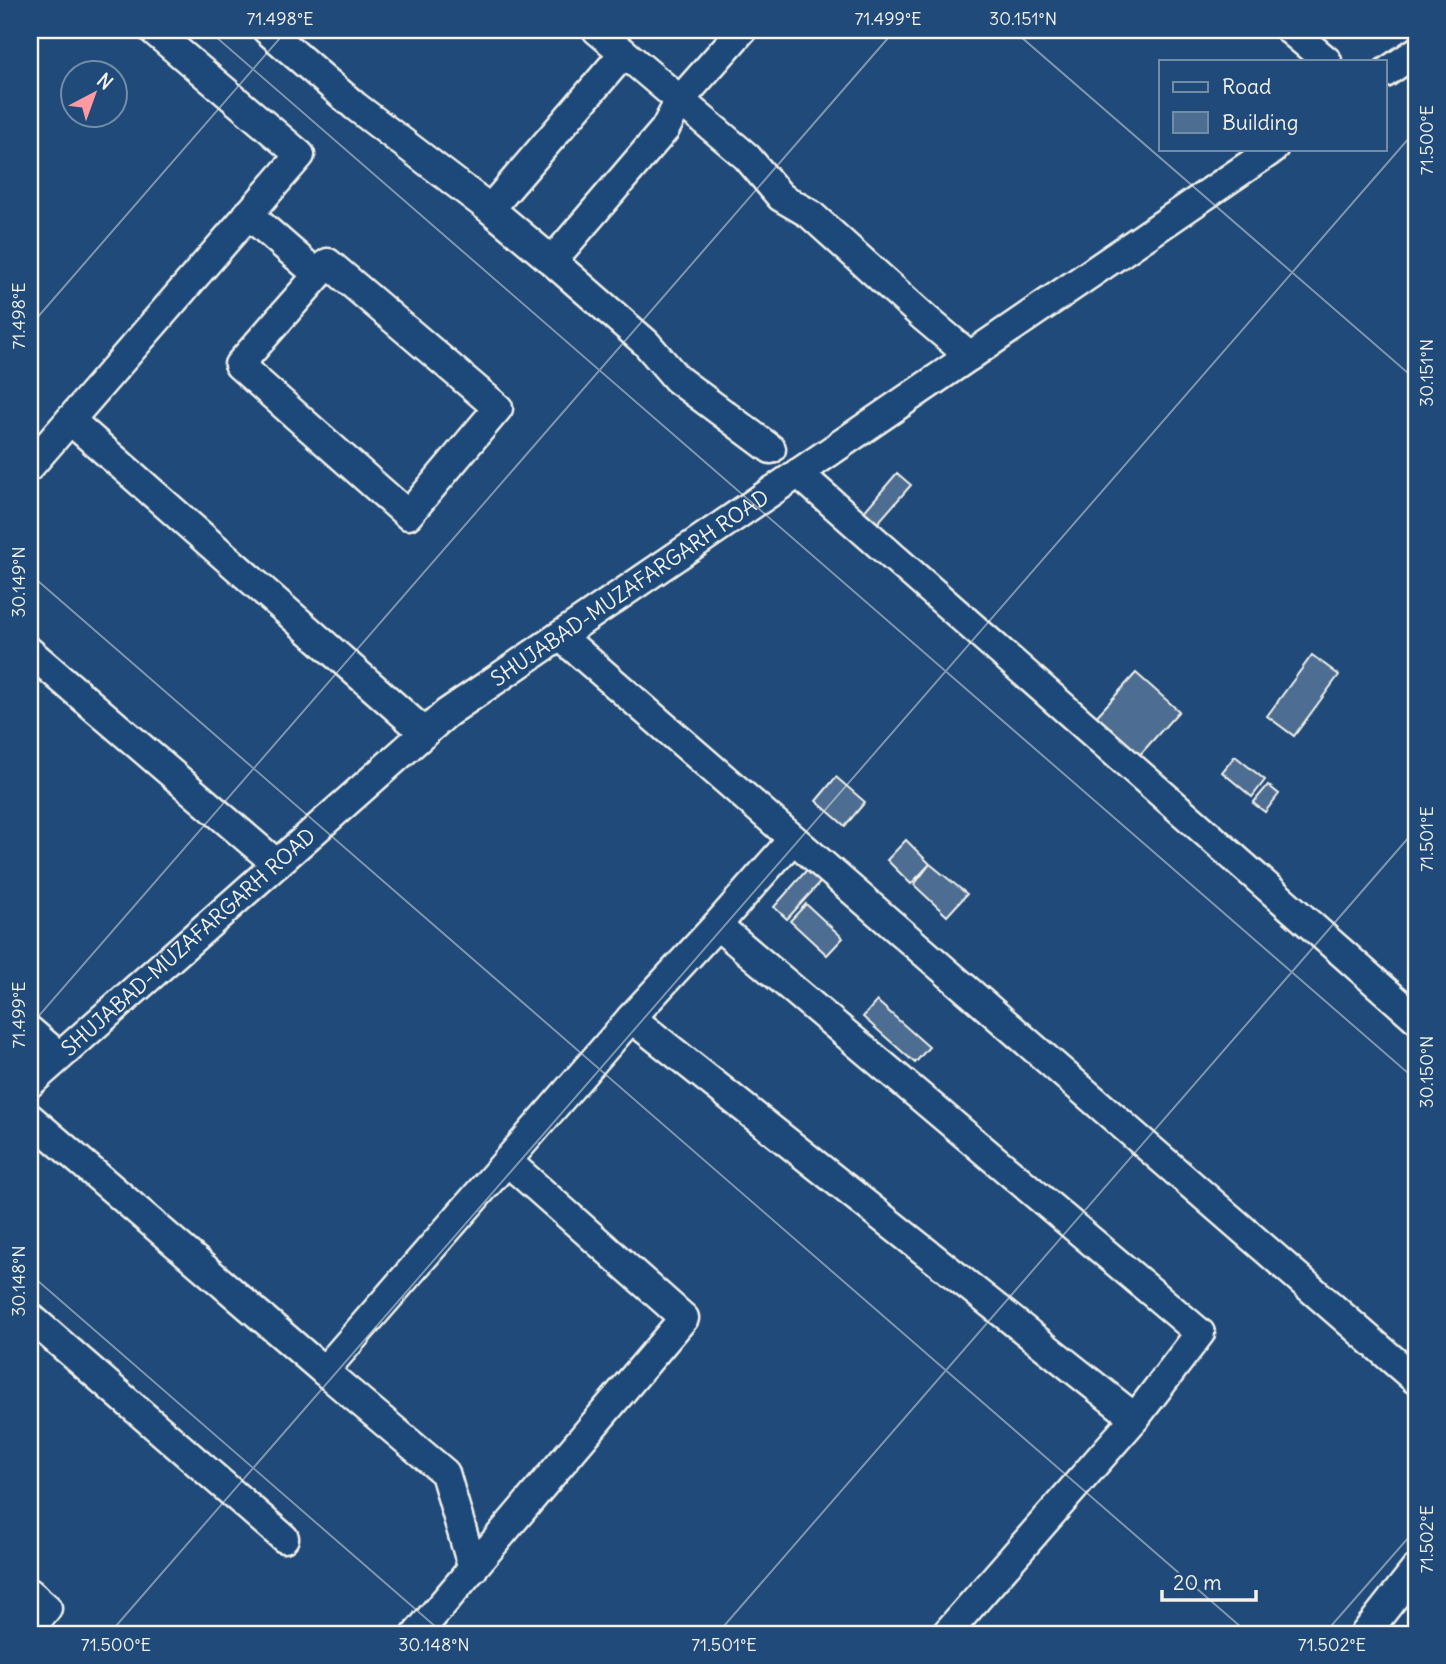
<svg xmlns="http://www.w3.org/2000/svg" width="1446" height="1664" viewBox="0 0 1446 1664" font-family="Delius,sans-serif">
<rect width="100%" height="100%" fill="#1f4a7a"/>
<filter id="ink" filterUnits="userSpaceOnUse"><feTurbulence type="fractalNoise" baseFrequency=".0143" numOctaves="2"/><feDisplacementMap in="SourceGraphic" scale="14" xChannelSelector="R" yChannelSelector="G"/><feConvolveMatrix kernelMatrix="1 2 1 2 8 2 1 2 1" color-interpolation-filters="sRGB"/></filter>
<g filter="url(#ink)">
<path fill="#4d6e92" stroke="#f4f1e8" stroke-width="2" d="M897,473L911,485L876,525L862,514Z
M1312,655L1339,675L1294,736L1267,716Z
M1136,673L1179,711L1137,758L1094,719Z
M1235,756L1265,780L1252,797L1222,772Z
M836,777L865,802L845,826L816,801Z
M1268,785L1279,794L1265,812L1253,803Z
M906,840L930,864L911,884L887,860Z
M812,864L826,876L787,919L774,907Z
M930,864L967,894L947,916L914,885Z
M806,904L843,938L827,955L790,921Z
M877,1001L929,1047L915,1063L863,1017Z"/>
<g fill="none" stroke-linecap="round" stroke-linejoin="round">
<defs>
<g id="minor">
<path d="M267,30L355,106L490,209"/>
<path d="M597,30L747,157L781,197L810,214L925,318L970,356"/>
<path d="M742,30L680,100L665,129L552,261L646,343L677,379L771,449"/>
<path d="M1290,30L1327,61"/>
<path d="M1385,73L1416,52"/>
<path d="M248,214L318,275L328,263L498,408L408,515L239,365L318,275"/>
<path d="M552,261L490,209L624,53"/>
<path d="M70,420L425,733"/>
<path d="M30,466L300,155L153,30"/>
<path d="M798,473L1416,1018"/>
<path d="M560,636L1416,1380"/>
<path d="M30,652L277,864"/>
<path d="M717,925L1200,1333L1135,1418"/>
<path d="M631,1018L1135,1418L946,1634"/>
<path d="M30,1031L59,1056"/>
<path id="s1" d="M30,1083L447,713L1273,149"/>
<path d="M30,1118L324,1371L507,1161L684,1318L417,1634"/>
<path d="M507,1161L631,1018L717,925L793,839"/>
<path d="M30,1317L284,1538"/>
<path d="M324,1371L445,1473L473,1569"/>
<path d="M30,1593L47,1608L30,1629"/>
<path d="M1365,1634L1416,1569"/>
</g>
</defs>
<use href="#minor" stroke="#f4f1e8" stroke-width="33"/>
<use href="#minor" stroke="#1f4a7a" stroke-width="28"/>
</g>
</g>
<path fill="none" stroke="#f4f1e8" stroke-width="2" stroke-opacity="0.45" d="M208,30L1416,1080M1013,30L1416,380M30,326L287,30M30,574L1249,1634M30,1026L895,30M30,1274L444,1634M109,1634L1416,130M717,1634L1416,829M1324,1634L1416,1529"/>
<g text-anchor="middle" stroke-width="5" stroke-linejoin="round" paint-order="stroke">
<g font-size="21" fill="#f4f1e8" stroke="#1f4a7a">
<text dy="7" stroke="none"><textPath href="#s1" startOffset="779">SHUJABAD-MUZAFARGARH ROAD</textPath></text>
<text dy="7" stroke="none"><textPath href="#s1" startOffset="212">SHUJABAD-MUZAFARGARH ROAD</textPath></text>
</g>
</g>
<rect width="1446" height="1664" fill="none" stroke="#1f4a7a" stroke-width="77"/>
<rect x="1159" y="60" width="228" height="91" fill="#1f4a7a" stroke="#748da6" stroke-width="2"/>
<rect x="1173" y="82" width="35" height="10" fill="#1f4a7a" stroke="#748da6" stroke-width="2"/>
<text x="1222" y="94" font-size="21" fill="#f4f1e8">Road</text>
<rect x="1173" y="112" width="35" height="21" fill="#4d6e92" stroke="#748da6" stroke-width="2"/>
<text x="1222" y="130" font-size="21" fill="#f4f1e8">Building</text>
<g transform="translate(94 94) rotate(41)"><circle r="33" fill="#1f4a7a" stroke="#748da6" stroke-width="2"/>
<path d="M0-5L12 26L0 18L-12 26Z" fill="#ff9aa2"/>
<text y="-10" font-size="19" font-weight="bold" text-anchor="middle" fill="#f4f1e8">N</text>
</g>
<path d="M1162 1590v10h94v-10" fill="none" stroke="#f4f1e8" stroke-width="3.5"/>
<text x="1173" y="1590" font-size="21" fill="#f4f1e8" stroke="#1f4a7a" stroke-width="5" paint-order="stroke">20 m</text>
<rect x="38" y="38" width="1370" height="1588" fill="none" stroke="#f4f1e8" stroke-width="2.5"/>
<g font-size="18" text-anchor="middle" fill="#f4f1e8">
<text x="280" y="25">71.498°E</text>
<text x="888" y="25">71.499°E</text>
<text x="1023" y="25">30.151°N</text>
<text transform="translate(1427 140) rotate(-90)" y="6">71.500°E</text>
<text transform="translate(19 316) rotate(-90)" y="6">71.498°E</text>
<text transform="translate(1427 373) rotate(-90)" y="6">30.151°N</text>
<text transform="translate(19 582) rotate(-90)" y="6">30.149°N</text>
<text transform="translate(1427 839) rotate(-90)" y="6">71.501°E</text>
<text transform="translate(19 1015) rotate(-90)" y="6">71.499°E</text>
<text transform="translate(1427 1072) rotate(-90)" y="6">30.150°N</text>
<text transform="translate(19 1281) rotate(-90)" y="6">30.148°N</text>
<text transform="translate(1427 1539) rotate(-90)" y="6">71.502°E</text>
<text x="116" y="1651">71.500°E</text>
<text x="434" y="1651">30.148°N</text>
<text x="724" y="1651">71.501°E</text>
<text x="1332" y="1651">71.502°E</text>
</g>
</svg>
